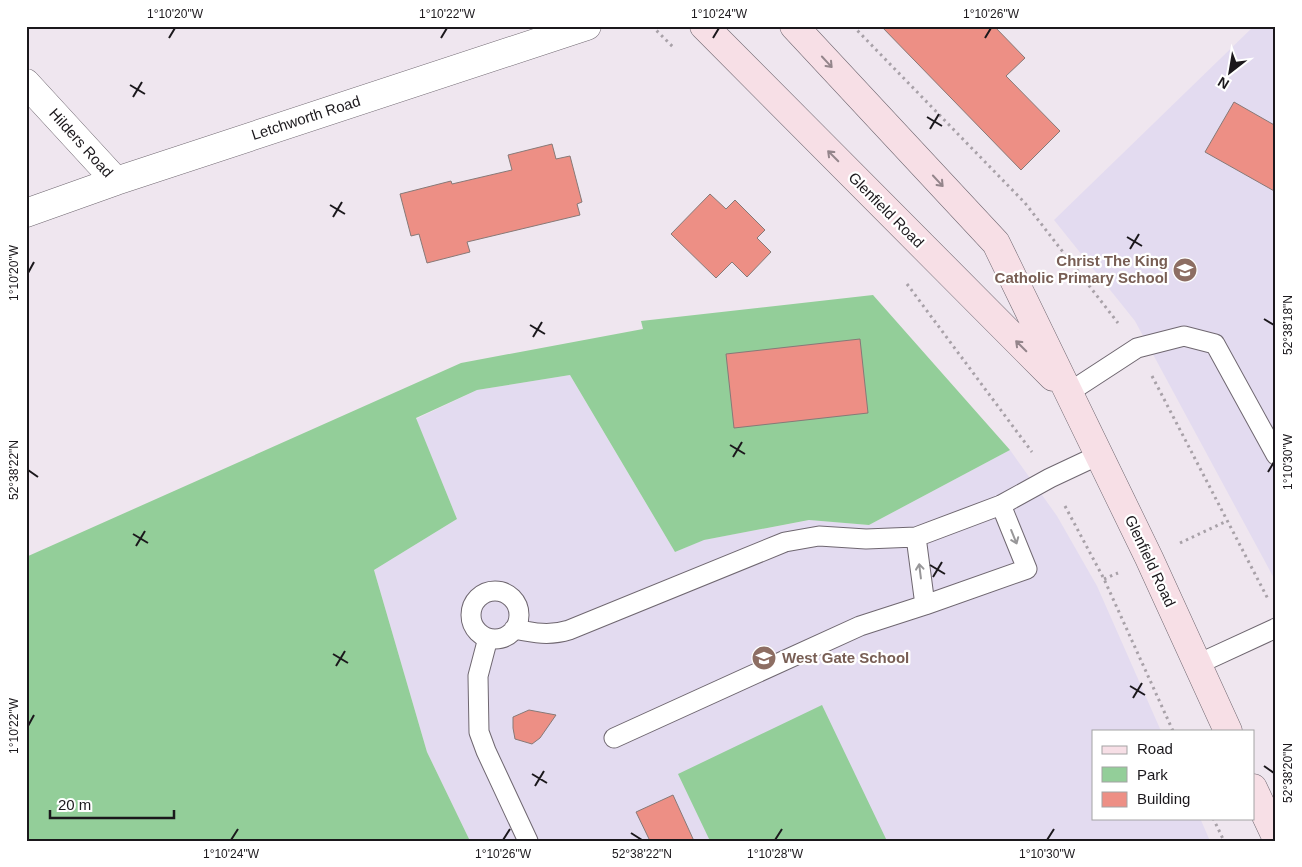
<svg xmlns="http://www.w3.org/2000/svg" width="1302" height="867" viewBox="0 0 1302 867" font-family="Helvetica,sans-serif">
<rect width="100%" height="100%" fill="#efe6ef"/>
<path fill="#e3dbf0" d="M1254,26H1276V582L1135,321L1054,220Z
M570,375L675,552L703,540L810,520L869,525L1010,450L1057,516L1097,586L1161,731H1093V818H1200L1210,841H470L427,752L374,570L457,519L416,419L477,390Z"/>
<path fill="#93ce99" d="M873,295L1010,450L869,525L809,520L704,540L675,552L570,375L477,390L416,418L457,519L374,570L427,752L470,841H26V557L461,363L643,329L641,321Z
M822,705L887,841H710L678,774Z"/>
<path fill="#ed8f85" stroke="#877977" d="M881,26H994L1025,58L1006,76L1060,131L1021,170Z
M1234,102L1276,126V192L1205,152Z
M552,144L556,159L570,156L582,202L577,204L580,215L467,242L470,252L427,263L419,234L411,236L400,194L451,181L452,184L512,170L508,155Z
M710,194L726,209L735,200L765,230L757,238L771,252L747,277L732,262L716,278L671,234Z
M860,339L868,413L734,428L726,354Z
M529,710L556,715L540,738L532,744L515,739L513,728V717Z
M673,795L694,841H650L636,812Z"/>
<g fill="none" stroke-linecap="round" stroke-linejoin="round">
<defs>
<path id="lane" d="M1068,393L1137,348L1184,336L1215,344L1276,455
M916,537L925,605
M471 615a24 24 0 1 1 48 0a24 24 0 1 1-48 0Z
M514,629C534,633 550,636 569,630L785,542L819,536L866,539L916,537L1001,505L1050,478L1099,455
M488,638L478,676L479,732L486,751L528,841
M1198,664L1276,628
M614,738L860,626L925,605L1027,569L1001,505"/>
<path id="street" d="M26,83L116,181
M26,213L116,181L587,26"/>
<path id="secondary" d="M704,26L1053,377
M794,26L996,243L1149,558L1228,731
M1253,788L1276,837"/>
</defs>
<use href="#lane" stroke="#6f6770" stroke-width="21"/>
<use href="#street" stroke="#6f6770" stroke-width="29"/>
<use href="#secondary" stroke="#6f6770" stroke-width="29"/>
<path stroke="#a8a1a8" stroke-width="3" stroke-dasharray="2.5 4" stroke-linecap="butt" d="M652,26L673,47
M853,26L1025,203L1118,323
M907,284L1032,452
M1152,376L1268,599
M1065,506L1104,579L1173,731
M1180,543L1227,521
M1104,579L1118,573
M1213,818L1224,841"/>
<use href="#lane" stroke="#fff" stroke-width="19"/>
<use href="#street" stroke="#fff" stroke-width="28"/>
<use href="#secondary" stroke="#f7dfe6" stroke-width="28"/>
</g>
<defs><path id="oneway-shaft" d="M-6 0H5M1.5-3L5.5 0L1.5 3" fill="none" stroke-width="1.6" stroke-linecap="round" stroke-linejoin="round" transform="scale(1.25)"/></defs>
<g stroke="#94858b">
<use href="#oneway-shaft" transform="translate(827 62) rotate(47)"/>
<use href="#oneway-shaft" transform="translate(833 156) rotate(-135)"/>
<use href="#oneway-shaft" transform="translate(938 181) rotate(47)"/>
<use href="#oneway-shaft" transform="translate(1021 346) rotate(-135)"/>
</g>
<g stroke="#989799">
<use href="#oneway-shaft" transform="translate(1014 537) rotate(68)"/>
<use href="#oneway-shaft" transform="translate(920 571) rotate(-97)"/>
</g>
<path fill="none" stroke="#1b181c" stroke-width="2" d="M169,38L175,28M441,38L447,28M713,38L719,28M985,38L991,28M130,85L145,94M133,97L142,82M927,117L942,126M930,129L939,114M330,205L345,214M333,217L342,202M1127,237L1142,246M1130,249L1139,234M28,273L34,262M1264,319L1274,325M530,325L545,334M533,337L542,322M730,445L745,454M733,457L742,442M28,470L38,477M1268,472L1274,462M133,534L148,543M136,546L145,531M930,565L945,574M933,577L942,562M333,654L348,663M336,666L345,651M1130,686L1145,695M1133,698L1142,683M28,726L34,715M1264,766L1274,773M532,774L547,783M535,786L544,771M631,833L642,840M231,840L238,829M503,840L510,829M775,840L782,829M1047,840L1054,829"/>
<defs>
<symbol id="school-disc" viewBox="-11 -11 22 22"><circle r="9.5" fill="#8d6e63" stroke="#fff"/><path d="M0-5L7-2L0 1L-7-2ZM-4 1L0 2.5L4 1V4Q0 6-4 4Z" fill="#fff"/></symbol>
</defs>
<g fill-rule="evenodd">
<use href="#school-disc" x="1171" y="256" width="28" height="28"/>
<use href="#school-disc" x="750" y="644" width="28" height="28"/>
</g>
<g text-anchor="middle" stroke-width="4.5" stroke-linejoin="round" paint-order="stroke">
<g font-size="15" fill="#1b181c" stroke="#fff">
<text transform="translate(306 118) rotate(-18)" y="5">Letchworth Road</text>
<text transform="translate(81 143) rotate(48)" y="5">Hilders Road</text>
<text transform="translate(886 210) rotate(45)" y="5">Glenfield Road</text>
<text transform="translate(1150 561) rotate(65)" y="5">Glenfield Road</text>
</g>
<g font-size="15" font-weight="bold" fill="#785e54" stroke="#fff" text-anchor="end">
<text x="1168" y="266">Christ The King<tspan x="1168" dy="17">Catholic Primary School</tspan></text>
<text x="782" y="663" text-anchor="start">West Gate School</text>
</g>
</g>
<rect width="1302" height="867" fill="none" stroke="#ffffff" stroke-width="55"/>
<rect x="1092" y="730" width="162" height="90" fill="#ffffff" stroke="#a4a3a4"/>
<rect x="1102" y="746" width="25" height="8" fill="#f7dfe6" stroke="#a4a3a4"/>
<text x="1137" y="754" font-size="15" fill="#1b181c">Road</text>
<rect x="1102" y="767" width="25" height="15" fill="#93ce99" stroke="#a4a3a4"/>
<text x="1137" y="780" font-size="15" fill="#1b181c">Park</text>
<rect x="1102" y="792" width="25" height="15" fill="#ed8f85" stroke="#a4a3a4"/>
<text x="1137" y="804" font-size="15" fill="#1b181c">Building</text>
<g transform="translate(1230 72) rotate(211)" stroke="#ffffff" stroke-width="4" paint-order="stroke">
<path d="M0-4L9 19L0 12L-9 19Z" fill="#1b181c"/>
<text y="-8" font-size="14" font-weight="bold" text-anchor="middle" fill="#1b181c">N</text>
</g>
<path d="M50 810v8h124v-8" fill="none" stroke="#1b181c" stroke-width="2.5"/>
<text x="58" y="810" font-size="15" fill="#1b181c" stroke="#ffffff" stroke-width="4" paint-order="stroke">20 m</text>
<rect x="28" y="28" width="1246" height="812" fill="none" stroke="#1b181c" stroke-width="2"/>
<g font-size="12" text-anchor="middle" fill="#1b181c">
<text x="175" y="18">1°10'20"W</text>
<text x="447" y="18">1°10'22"W</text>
<text x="719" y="18">1°10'24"W</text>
<text x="991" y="18">1°10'26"W</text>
<text transform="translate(14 273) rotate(-90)" y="4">1°10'20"W</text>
<text transform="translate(1288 325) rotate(-90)" y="4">52°38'18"N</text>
<text transform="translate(1288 462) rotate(-90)" y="4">1°10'30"W</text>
<text transform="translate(14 470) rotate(-90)" y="4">52°38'22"N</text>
<text transform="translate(14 726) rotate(-90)" y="4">1°10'22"W</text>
<text transform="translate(1288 773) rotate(-90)" y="4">52°38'20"N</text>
<text x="231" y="858">1°10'24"W</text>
<text x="503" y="858">1°10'26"W</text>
<text x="642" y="858">52°38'22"N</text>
<text x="775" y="858">1°10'28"W</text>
<text x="1047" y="858">1°10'30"W</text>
</g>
</svg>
